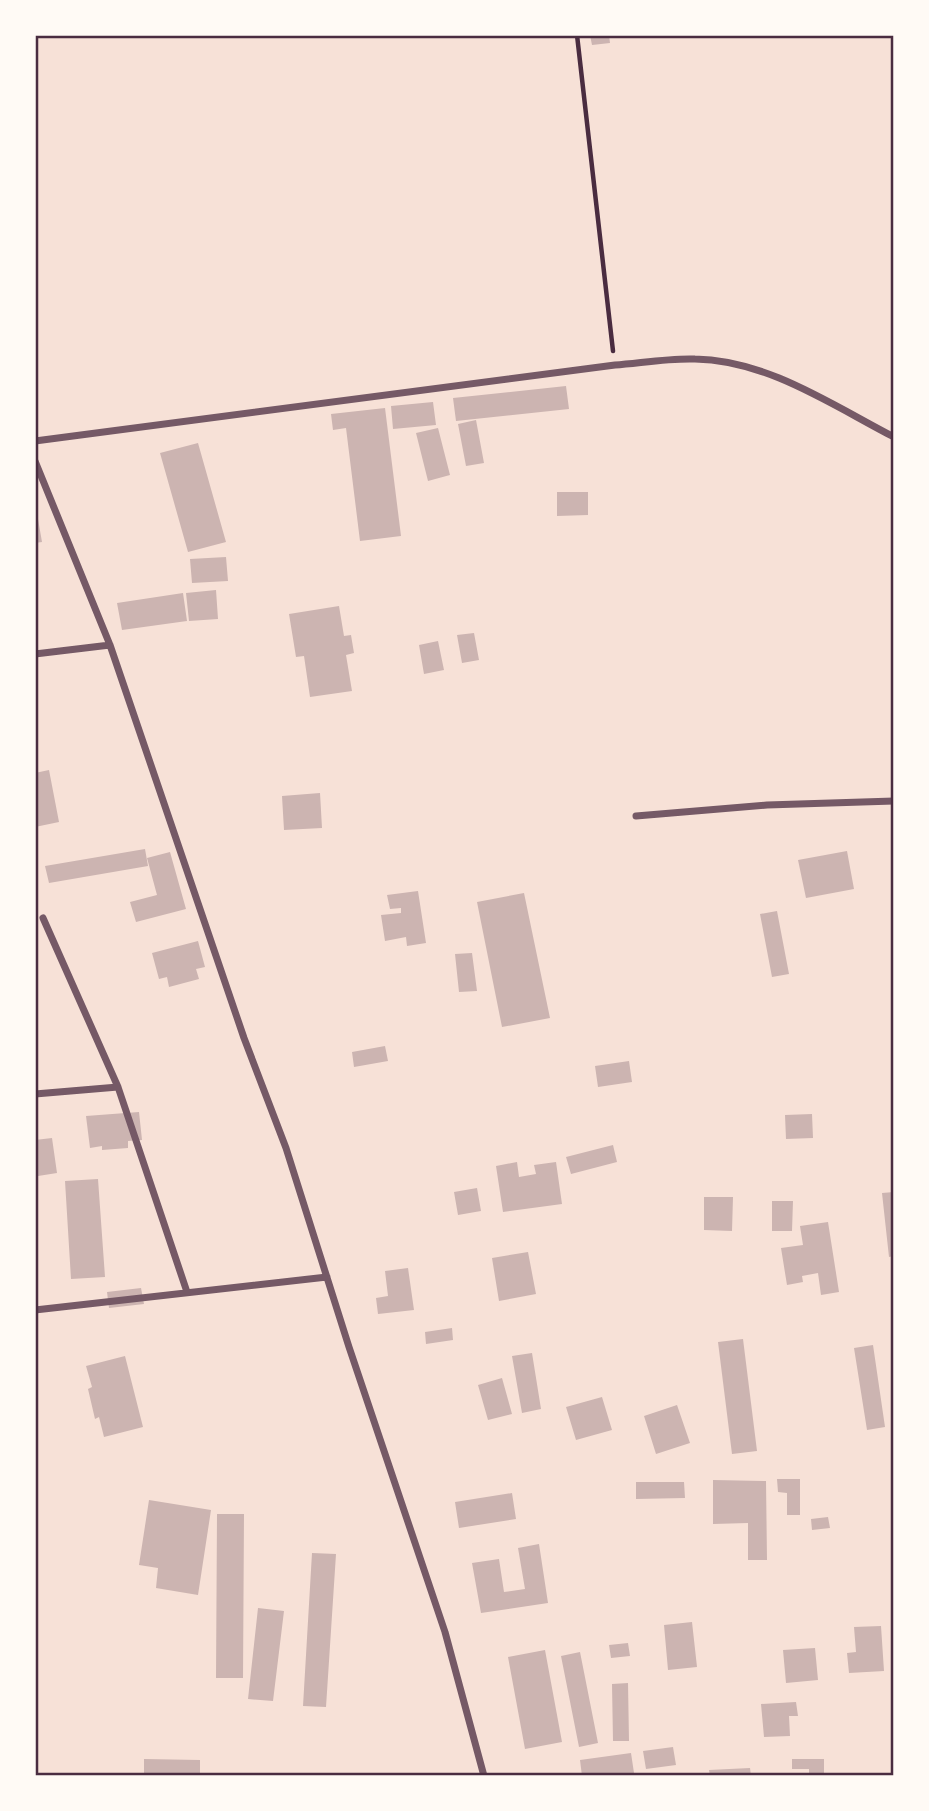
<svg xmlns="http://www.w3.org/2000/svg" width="929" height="1811" viewBox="0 0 929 1811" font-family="'Open Sans',sans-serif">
<rect width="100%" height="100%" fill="#f7e1d7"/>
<path fill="#ccb4b1" d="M590,35H609L610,43L592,45Z
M566,386L569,409L456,421L453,398Z
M433,402L436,425L393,429L391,406Z
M385,408L401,536L360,541L346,428L333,430L331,414Z
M476,420L484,463L466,466L458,424Z
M438,428L450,475L428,481L416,433Z
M198,443L226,542L188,552L160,453Z
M557,492H588V515L557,516Z
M35,519H38L42,542L35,543Z
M226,557L228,581L192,583L190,559Z
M216,590L218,619L189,621L186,593Z
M183,593L187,621L122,630L117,603Z
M339,606L344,636L351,635L354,653L346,655L352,691L310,697L304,656L296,657L289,614Z
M474,633L479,660L462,663L457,635Z
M438,641L444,670L424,674L419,645Z
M49,770L59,822L35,827V773Z
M320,793L322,828L284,830L282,796Z
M145,849L148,866L49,883L45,866Z
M847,851L854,889L806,898L798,860Z
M170,852L186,909L136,922L130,902L157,895L147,858Z
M418,891L426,943L407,946L406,937L385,941L381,915L401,913V908L390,909L387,895Z
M524,893L550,1018L502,1027L477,902Z
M777,911L789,974L772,977L760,914Z
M198,941L205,967L196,969L199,979L169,987L167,977L159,979L152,953Z
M472,953L477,991L459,992L455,954Z
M385,1046L388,1061L354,1067L352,1052Z
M629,1061L632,1082L598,1087L595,1066Z
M139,1112L142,1140L128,1141V1148L102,1150V1146L90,1148L86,1116Z
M812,1114L813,1138L786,1139L785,1115Z
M52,1138L57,1173L38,1176L35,1140Z
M613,1145L617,1162L571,1174L566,1157Z
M517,1162L519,1177L536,1174L534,1165L556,1162L562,1204L503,1212L496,1166Z
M98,1179L105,1277L71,1279L65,1181Z
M477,1188L481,1211L458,1215L454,1192Z
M894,1192V1256L889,1257L882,1193Z
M704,1197H733L732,1231L704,1230Z
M772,1201H793L792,1231H772Z
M828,1222L839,1292L821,1295L818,1273L802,1276L803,1282L787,1285L781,1248L803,1245L800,1226Z
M528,1252L536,1294L499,1301L492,1258Z
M408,1268L414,1310L378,1314L376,1298L388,1296L385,1271Z
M141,1288L144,1304L109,1308L107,1292Z
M452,1328L453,1340L426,1344L425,1332Z
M743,1339L757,1451L732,1454L718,1342Z
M873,1345L885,1427L867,1430L854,1348Z
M532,1353L541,1409L522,1413L512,1356Z
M125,1356L143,1427L104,1437L99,1417L95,1419L88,1389L92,1387L86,1366Z
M502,1378L512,1414L488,1420L478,1385Z
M602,1397L612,1430L576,1440L566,1407Z
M677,1405L690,1443L656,1454L644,1416Z
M777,1479H800V1515H787V1493L778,1492Z
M713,1480L766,1481L767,1560H748V1523L713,1524Z
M636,1482H684L685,1498L636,1499Z
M512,1493L516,1519L459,1528L455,1502Z
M149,1500L211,1510L198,1595L156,1588L158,1568L139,1565Z
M217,1514H244L243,1678H216Z
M828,1517L830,1528L812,1530L811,1519Z
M539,1544L548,1603L481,1613L472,1563L499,1559L504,1592L525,1589L518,1548Z
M312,1553L336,1554L326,1707L303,1706Z
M258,1608L284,1611L273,1701L248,1699Z
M692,1622L697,1667L668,1670L664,1625Z
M881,1626L884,1671L849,1673L847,1653L856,1652L854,1627Z
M628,1643L630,1656L611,1658L609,1645Z
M815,1648L818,1680L786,1683L783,1650Z
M545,1650L562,1742L525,1749L508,1657Z
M580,1652L598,1743L579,1747L561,1656Z
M628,1683L629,1741H613L612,1684Z
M796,1702L798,1716H789L790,1736L764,1737L761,1704Z
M673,1747L676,1765L646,1769L643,1751Z
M631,1753L634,1773L582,1776L580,1760Z
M144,1759L200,1760V1776H144Z
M792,1759H824V1776H809V1769H792Z
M750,1768L751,1776H710L709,1770Z"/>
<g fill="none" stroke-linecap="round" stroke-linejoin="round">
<path stroke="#4a2c40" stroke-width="4.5" d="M577,35L613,351"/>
<path stroke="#755966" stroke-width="7" d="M35,441L615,365C641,363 669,358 695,359C767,360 832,405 894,437
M35,461L110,645L244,1038L286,1148L349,1347L445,1632L484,1776
M35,654L110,645
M636,816L767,805L894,801
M43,918L118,1087
M35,1094L118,1087L187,1292
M35,1310L327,1277"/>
</g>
<rect width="929" height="1811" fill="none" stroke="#fffaf5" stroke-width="74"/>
<rect x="37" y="37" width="855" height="1737" fill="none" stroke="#4a2c40" stroke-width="2.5"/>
</svg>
